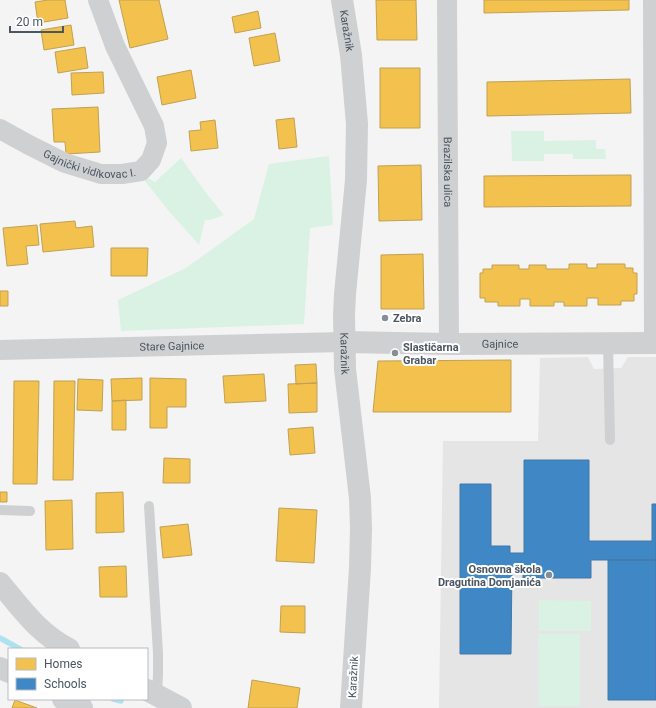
<svg xmlns="http://www.w3.org/2000/svg" width="656" height="708" viewBox="0 0 656 708" font-family="Roboto,sans-serif">
<rect width="100%" height="100%" fill="#f4f4f4"/>
<path fill="#e6e5e6" d="M588,357L594,369L621,368L628,357H656V708H439L443,441H538L540,358Z"/>
<path fill="#d9f2e3" d="M511,131H544V141L596,140V149H605L606,159H573V154H544V161H512Z
M329,156L333,225L310,228L304,324L121,331L118,300L186,268L254,219L269,164Z
M181,158L206,193L224,215L210,220H205L199,245L168,210L144,180L146,177L155,182Z
M539,600L591,601V631H539Z
M538,634H580V706H539Z"/>
<path fill="#f2c14e" stroke="#c0a154" d="M48,0H65L68,18L38,23L35,2Z
M119,0H159L168,39L130,48Z
M376,0H416L417,40H377Z
M484,0H629V10L484,13Z
M258,11L261,28L235,33L232,17Z
M71,25L74,45L44,50L41,30Z
M275,33L280,61L254,66L249,38Z
M85,47L88,68L58,73L55,52Z
M380,68H420V128H380Z
M191,70L196,98L162,105L157,77Z
M103,72L104,93L72,95L71,73Z
M630,79L631,113L487,116V82Z
M98,107L100,152L66,154L65,142H54L52,109Z
M294,118L297,147L279,149L276,120Z
M215,120L218,148L191,151L189,131L201,130L200,122Z
M421,165L422,220L379,221L378,166Z
M631,175V206L484,207V176Z
M75,221L76,228L92,226L94,247L43,252L40,224Z
M37,225L39,245L26,246L28,264L7,266L3,228Z
M111,248H148L147,276H111Z
M423,254L424,309H381V255Z
M569,264H587V268H597V264H625V268H633V273H637V294H634V301H621V305H598V298H587V306H564V302H554V306H530V299H520V306H498V302H485V298H480V273H483V269H492V265H519V269H529V265H546V269H569Z
M0,291H8V306H0Z
M511,360V412H373L378,361Z
M316,364L317,383L296,384L295,365Z
M264,374L266,401L225,403L223,376Z
M142,378V400L112,401L111,379Z
M150,378L186,379V407H167V428H150Z
M78,379L103,380L102,411L77,410Z
M14,381H39L37,484H13Z
M54,381H75L73,480H53Z
M317,383V412L289,413L288,384Z
M126,400V430H112V401Z
M313,427L315,453L290,455L288,429Z
M164,458L190,459V483H163Z
M0,492H7V502H0Z
M123,492L124,532L96,533V493Z
M72,500L73,549L46,550L45,501Z
M279,508L317,510L314,563L276,561Z
M188,524L192,555L163,558L160,527Z
M126,566L127,597H100L99,567Z
M281,606H305V633L280,632Z
M252,680L300,688L297,708H248Z
M15,700L37,708H12Z"/>
<path fill="#3f88c5" stroke="#4279a7" d="M524,460H589V541H652V504H656V560H591V578H523V566H512L511,654H460V484H491V546H510V553H524Z
M608,560H656V700H608Z"/>
<g fill="none" stroke-linecap="round" stroke-linejoin="round">
<path stroke="#aee2f0" stroke-width="5.5" d="M0,638L20,649
M113,699L121,701"/>
<path stroke="#ced0d2" stroke-width="10" d="M608,344L610,440
M149,506L158,653V674L157,695
M0,510L30,511"/>
<g stroke="#ced0d2" stroke-width="20">
<path id="s1" d="M447,0L449,344"/>
<path d="M653,0L654,343"/>
<path id="s2" d="M0,129L29,145L65,163L101,174H122L141,171L151,160L157,143L154,126L115,46L98,0"/>
<path id="s3" d="M0,350L345,342"/>
</g>
<g stroke="#ced0d2" stroke-width="22">
<path id="s4" d="M342,0L351,55L357,124L356,180L345,294L344,315L345,369L360,498L361,528L360,568L351,708"/>
<path id="s5" d="M345,342L449,344L656,343"/>
<path d="M0,583C22,609 38,633 69,649"/>
<path d="M0,668L9,672"/>
<path d="M147,690L181,708"/>
<path d="M63,699L82,708"/>
</g>
</g>
<g fill="#868d94" stroke="#fff" stroke-width="1.5">
<circle cx="385" cy="318" r="4"/>
<circle cx="395" cy="353" r="4"/>
<circle cx="549" cy="575" r="4"/>
</g>
<g text-anchor="middle" stroke-width="4" stroke-linejoin="round" paint-order="stroke">
<g font-size="11" fill="#4a5661" stroke="#fff">
<text dy="4" stroke="none"><textPath href="#s4" startOffset="31">Karažnik</textPath></text>
<text dy="4" stroke="none"><textPath href="#s2" startOffset="98">Gajnički vidikovac I.</textPath></text>
<text dy="4" stroke="none"><textPath href="#s1" startOffset="172">Brazilska ulica</textPath></text>
<text dy="4" stroke="none"><textPath href="#s5" startOffset="155">Gajnice</textPath></text>
<text dy="4" stroke="none"><textPath href="#s3" startOffset="172">Stare Gajnice</textPath></text>
<text dy="4" stroke="none"><textPath href="#s4" startOffset="355">Karažnik</textPath></text>
<text transform="translate(353 677) rotate(-87)" y="4">Karažnik</text>
</g>
<g font-size="11" font-weight="bold" fill="#4a5661" stroke="#fff" text-anchor="start">
<text x="393" y="322">Zebra</text>
<text x="403" y="351">Slastičarna<tspan x="403" dy="13">Grabar</tspan></text>
<text x="541" y="573" text-anchor="end">Osnovna škola<tspan x="541" dy="13">Dragutina Domjanića</tspan></text>
</g>
</g>
<rect x="8" y="648" width="140" height="52" fill="#ffffff" stroke="#b7bbc0"/>
<rect x="16" y="658" width="20" height="12" fill="#f2c14e" stroke="#b7bbc0"/>
<text x="44" y="668" font-size="12" fill="#4a5661">Homes</text>
<rect x="16" y="678" width="20" height="12" fill="#3f88c5" stroke="#b7bbc0"/>
<text x="44" y="688" font-size="12" fill="#4a5661">Schools</text>
<path d="M10 26v6h53v-6" fill="none" stroke="#4a5661" stroke-width="2"/>
<text x="16" y="26" font-size="12" fill="#4a5661" stroke="#ffffff" stroke-width="3" paint-order="stroke">20 m</text>
</svg>
